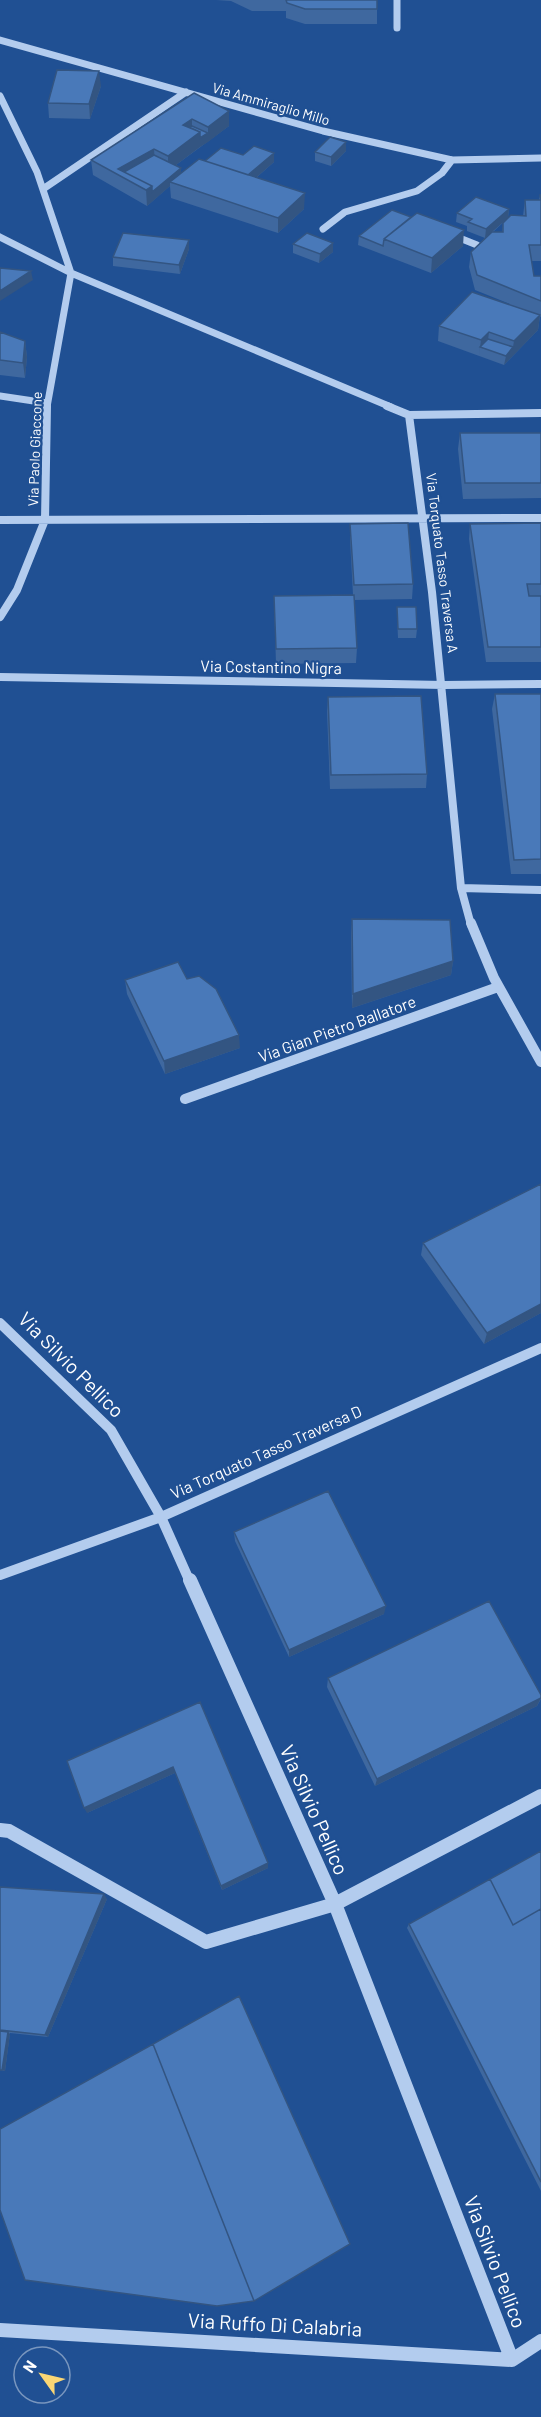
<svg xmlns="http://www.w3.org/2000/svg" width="541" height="2417" viewBox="0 0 541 2417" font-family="Barlow,sans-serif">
<rect width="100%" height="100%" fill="#205093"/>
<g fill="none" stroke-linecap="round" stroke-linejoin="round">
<path stroke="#b3ccee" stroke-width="7" d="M397,0V28
M0,40L323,131L452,160L541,158
M0,96L37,172L71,273L47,407
M43,189L186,92
M323,229L345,212L417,191L442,173L452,160
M452,235L477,245
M0,237L71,273L391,407
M0,396L47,403"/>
<path stroke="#b3ccee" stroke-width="8" d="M387,406L409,415L432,592L461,888L471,925
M409,415L541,413
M0,520L541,518
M0,617L17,590L45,520L47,406
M0,677L444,685L541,684
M461,888L541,890"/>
<path stroke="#b3ccee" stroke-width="10" d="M471,923L494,978L541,1062
M185,1099L498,987
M0,1323L111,1430L161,1517L190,1582
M0,1575L161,1517L541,1348"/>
<path stroke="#b3ccee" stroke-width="14" d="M190,1580L335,1904L512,2360
M0,1830L9,1831L206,1942L335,1904L541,1796
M0,2330L512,2360L541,2341"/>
</g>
<path fill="#3f689f" d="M216,0H377V24H305L286,18V11H252L231,1Z
M101,86L90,119L49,118L48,103Z
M194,93L229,111V126L176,165L181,168V174L205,161L243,155L274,153V162L256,178L304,209L278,233L171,198L170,186L147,206L93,175L91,160Z
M346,142V151L331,166L315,161V152Z
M540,195H541V261H531L534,276H541V317L540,316L538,330L504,365L438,341L439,326L510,304L475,290L469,267L471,252L485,238L467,231V226L456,222L457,213L509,209L508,218L493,232H502L503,223L523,216L525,200H539Z
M411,217L463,246L431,273L358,245L359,236Z
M189,240V249L180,274L113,266V257Z
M293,244L333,252L319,263L293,253Z
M0,332L25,341L27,357L25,378L0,375Z
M460,433H541V498L463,499L458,449Z
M541,523V662H486L469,539L470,524Z
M350,524L413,584L412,599L354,600L357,648L356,663L276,664L274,596L353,595L350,539Z
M397,607L417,629L416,638H398L397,616Z
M495,694H541V874H511L492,709Z
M328,697L427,774L426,788L330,789L327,711Z
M352,919L453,961L451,975L352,1008L351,933Z
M187,979L240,1048L165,1074L127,994L125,980Z
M541,1184V1313L484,1344L421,1255L423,1243Z
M234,1532L384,1614L289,1657L235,1541Z
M328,1678L541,1695V1699L537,1706L375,1786L327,1687Z
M200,1702L268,1868L222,1890L175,1773L87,1813Z
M541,1851V2191L407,1928L409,1924Z
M0,1887L107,1899L48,2037L10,2033L5,2071L0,2070Z"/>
<path fill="#335582" d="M99,71L101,86L90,119L89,104Z
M229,111V126L208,142V127Z
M192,119V135L183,125Z
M200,132V147L168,171V156Z
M208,133V142L200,147V138Z
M346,142V151L331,166V157Z
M154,149L155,164L128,179L118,169Z
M274,153V162L243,189V180Z
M181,168V177L170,182V186L153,201L152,192Z
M152,186L153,201L147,206L146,190Z
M305,193L304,209L278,233V218Z
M509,209L508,218L485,238L486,229Z
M464,230L463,246L431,273L432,258Z
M189,240V249L180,274L179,265Z
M333,243V252L319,263L320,254Z
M31,271L33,280L0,301V291Z
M540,315L538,330L504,365L506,356L513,347L514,341Z
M489,332L487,348L480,347L479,356L481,340Z
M25,341L27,357L25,378L23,363Z
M453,961L451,975L352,1008L353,994Z
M239,1035L240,1048L165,1074L164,1061Z
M541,1304V1313L484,1344L487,1333Z
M386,1606L384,1614L289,1657V1650Z
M541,1698L537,1706L375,1786L377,1779Z
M173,1767L175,1773L87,1813L84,1808Z
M268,1863V1868L222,1890L221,1886Z
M104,1894L107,1899L48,2037L45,2035Z
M8,2032L10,2034L5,2071L2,2070Z"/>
<path fill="#4979b9" stroke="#335582" stroke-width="1.5" d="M286,0H377V9H305L287,3Z
M57,70L99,71L89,104L48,103Z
M194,93L229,111L208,127L192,119L183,125L200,132L168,156L154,149L118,169L152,186L146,190L91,160Z
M192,126L208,133L200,138V132L189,127Z
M330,137L346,142L331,157L315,152Z
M254,146L274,153L248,175L205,161L221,148L243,155Z
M154,155L181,168L152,192V186L124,172Z
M199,159L305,193L278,218L170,182Z
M540,195H541V245H529L534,276H541V301L477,275L471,252L492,232H503V223L511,215L526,216L525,200H541Z
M476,197L509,209L486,229L468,222L472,219L457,213Z
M392,210L411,217L384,239L383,246L359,236Z
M417,213L464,230L432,258L384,239Z
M123,233L189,240L179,265L113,257Z
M307,233L333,243L320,254L293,244Z
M0,268L31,271L0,291Z
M472,292L540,315L514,341L489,332L481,340L439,326Z
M0,332L25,341L23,363L0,360Z
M488,339L513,347L506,356L480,347Z
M460,433H541V483H465Z
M408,523L413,584L354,585L350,524Z
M541,523V584H527L529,596H541V647H488L470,524Z
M354,595L357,648L276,649L274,596Z
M397,607H416L417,629H398Z
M495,694H541V859L514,860Z
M421,696L427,774L331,775L328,697Z
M352,919L450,920L453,961L353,994Z
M178,962L187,979L199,976L216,989L239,1035L164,1061L125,980Z
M541,1184V1304L487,1333L423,1243Z
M328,1491L386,1606L289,1650L234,1532Z
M489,1601L541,1695V1698L377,1779L328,1678Z
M200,1702L268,1863L221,1886L173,1767L84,1808L67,1761Z
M541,1851V1909L513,1925L490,1879Z
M490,1879L513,1925L541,1909V2182L409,1924Z
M0,1887L104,1894L45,2035L0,2030Z
M239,1996L350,2244L254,2301L153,2044Z
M0,2031L8,2032L2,2070H0Z
M153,2044L254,2301L217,2306L25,2280L0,2210V2129Z"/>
<g text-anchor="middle" stroke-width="4.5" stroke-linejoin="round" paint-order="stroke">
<g font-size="14" fill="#fff" stroke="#205093">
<text transform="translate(271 104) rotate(16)" y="5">Via Ammiraglio Millo</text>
<text transform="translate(35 449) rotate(-88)" y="5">Via Paolo Giaccone</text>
<text transform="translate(442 563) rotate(83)" y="5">Via Torquato Tasso Traversa A</text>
</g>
<g font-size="16" fill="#fff" stroke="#205093">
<text transform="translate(271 667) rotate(1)" y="6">Via Costantino Nigra</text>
<text transform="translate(337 1029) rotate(-20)" y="6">Via Gian Pietro Ballatore</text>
<text transform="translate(266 1452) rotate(-24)" y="6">Via Torquato Tasso Traversa D</text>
</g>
<g font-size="20" fill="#fff" stroke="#205093">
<text transform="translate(71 1365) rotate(45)" y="7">Via Silvio Pellico</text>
<text transform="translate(314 1810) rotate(66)" y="7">Via Silvio Pellico</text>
<text transform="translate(495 2262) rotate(69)" y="7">Via Silvio Pellico</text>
<text transform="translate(275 2325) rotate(3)" y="7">Via Ruffo Di Calabria</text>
</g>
</g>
<g transform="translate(42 2375) rotate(304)"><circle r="28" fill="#205093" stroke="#7996be" stroke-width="1.5"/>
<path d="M0-4.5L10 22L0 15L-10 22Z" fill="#fad674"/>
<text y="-9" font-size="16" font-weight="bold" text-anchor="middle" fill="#ffffff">N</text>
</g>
</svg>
